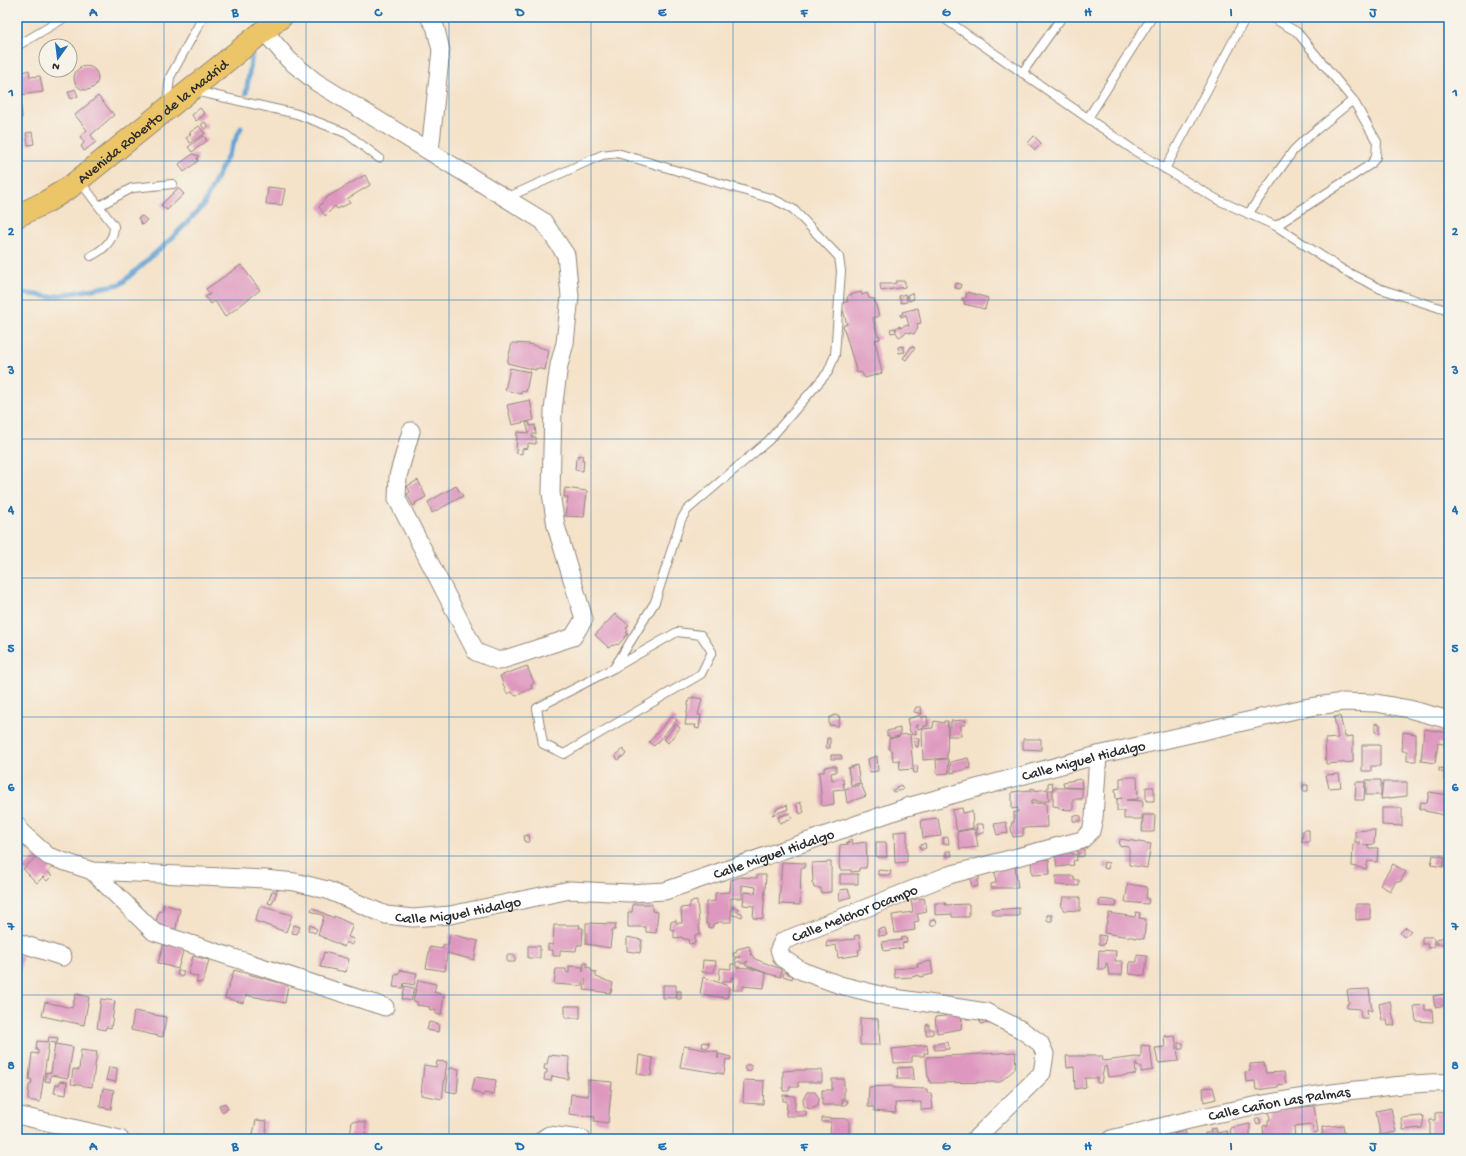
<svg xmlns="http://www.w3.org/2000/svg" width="1466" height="1156" viewBox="0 0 1466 1156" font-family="'Gochi Hand',sans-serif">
<rect width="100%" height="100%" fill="#f7f3e8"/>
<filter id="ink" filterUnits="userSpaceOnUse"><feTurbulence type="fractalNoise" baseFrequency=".025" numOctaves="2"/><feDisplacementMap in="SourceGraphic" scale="8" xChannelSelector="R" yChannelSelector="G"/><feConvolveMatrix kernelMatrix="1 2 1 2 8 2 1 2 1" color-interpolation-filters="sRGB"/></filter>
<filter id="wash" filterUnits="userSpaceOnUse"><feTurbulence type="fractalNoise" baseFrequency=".012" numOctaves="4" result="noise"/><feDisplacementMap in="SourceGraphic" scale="16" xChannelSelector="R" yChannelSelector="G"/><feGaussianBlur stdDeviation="0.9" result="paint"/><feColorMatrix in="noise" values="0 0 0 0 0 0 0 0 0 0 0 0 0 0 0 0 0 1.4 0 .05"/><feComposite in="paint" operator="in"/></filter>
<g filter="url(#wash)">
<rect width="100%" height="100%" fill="#f4e2c9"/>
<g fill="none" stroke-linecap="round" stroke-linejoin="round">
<path stroke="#60a2d4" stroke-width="5" d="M246,93L253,49
M17,292L51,297L121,284L172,238L203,206L241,128"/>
</g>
<g id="blocks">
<path fill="#de97bf" d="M74 78a12 12 0 1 1 24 0a12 12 0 1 1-24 0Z
M29,70L30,77L40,76L43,92L20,95L22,118H17L18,74Z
M75,89L78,96L71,99L68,92Z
M98,96L114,115L91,135L96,142L84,151L81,146L84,143L80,136L87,130L75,115Z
M200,108L205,114L196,121L192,115Z
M205,122L208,127L205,129L201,125Z
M199,126L205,134L190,143L186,138L191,134L189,133Z
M32,132L34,144L28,145L26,133Z
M204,136L207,141L192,152L188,147Z
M1034,136L1041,143L1035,150L1028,143Z
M193,154L199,156L197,158L198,161L184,172L179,164Z
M365,175L370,185L347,199L350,203L337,209L335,206L325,216L319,207L327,197Z
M268,187L285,189L282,205L266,204Z
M178,188L184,194L167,210L161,205Z
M142,216L147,220L142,225L138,218Z
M241,265L260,290L225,317L215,301L211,304L205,297L210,294L206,289Z
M896,281H905V287L881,291L880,284H890L896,283Z
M956,283L961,284L960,289L955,288Z
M861,292L862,295L867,293L869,298L874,299L879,316L873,318L878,336H880V339L875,340L882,373L865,378L861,372L857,373L843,326L847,324L841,304L848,301L847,298L849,295Z
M967,292L988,298L985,309L964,304L965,301L962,300V298H966Z
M912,293L914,299L909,301L907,295Z
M905,294L907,302L901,303L899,296Z
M918,308L921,323L917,324L918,328L914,334L907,332L899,337L896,332L891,333L890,329L895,328L896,331V328L900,326L901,328L905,325L909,326L906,315L901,317L900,315L903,314L902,312Z
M512,343L529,344L549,350L545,370L536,368V370L507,363Z
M903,346L905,352L899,353L898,347Z
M912,346L915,348L906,360L903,358Z
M510,368L530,372L526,392L521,391V394L505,390Z
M530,400L534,420L512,425L507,405Z
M529,422L530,426L535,425L536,434H532V437H536V444L528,443V448L522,449V454L516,453L517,432L529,433L526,423Z
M578,455L583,456L582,460H584L583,471L575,470L576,459H578Z
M418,480L426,497L415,503L416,504L413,506L407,494L410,492L407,486Z
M456,486L463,496L432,513L428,502Z
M565,488L587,491L584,517L565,516L568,497H564Z
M615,614L629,625L626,628L628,631L626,633L628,634L618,645L616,644L613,646L612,645L609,648L595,635Z
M527,666L534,683L531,685L532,688L516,696L511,692L507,694L500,676Z
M692,697L702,699L698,715H701L699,729L695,728L696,725H685L689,699H692Z
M916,707H921L922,714L914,712Z
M835,715L840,717L838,726L829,725V718Z
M921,715V718L927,716L928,725L918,729V724L915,726L916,734L912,735L911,732H910L907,719Z
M672,716L677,720L654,746L649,742Z
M1340,716L1345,737L1353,736V762L1326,764L1325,739L1338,738L1334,717Z
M965,720V725H961V736H948V727H951V721Z
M934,721L944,723V721H948L947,758L923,760L922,729L933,728Z
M1375,723L1380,724V733L1375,732Z
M676,724L680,728L668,743L664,739Z
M900,728V735L910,734L913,767L918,766L917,773H914L913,769L900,770L899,760L893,761L892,751L889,749V739L900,736L889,738V735L887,736V731Z
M1424,729L1449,733V745L1438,743L1435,763L1421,761Z
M1403,732L1416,734V761H1407V751H1402Z
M827,738H830V748H826Z
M913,738H919L918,747H916Z
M1023,739H1041V750L1023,749Z
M1362,745H1380V766H1371V771H1362Z
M623,749L626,754L618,760L615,755Z
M831,755H841L842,759H831Z
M877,756L878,771L870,772L868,759Z
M968,758L971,768L951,773L950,762Z
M948,759L949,773L937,774L936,760Z
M857,765L860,783L851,785L848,768Z
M829,766H836V772L831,773L832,780L843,778L844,789L833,790L834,804L822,806L819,772H824V768Z
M1439,768L1449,769V781L1444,780V773L1439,771Z
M1339,774L1341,787L1329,788L1326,775Z
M1130,777H1137L1138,799L1126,800L1143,801L1142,819H1124V811H1117V799L1122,798L1116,799L1115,789L1120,788V778Z
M1081,779L1082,788L1064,787L1063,782Z
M1366,780H1381V795H1366Z
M1052,782L1053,790H1048L1049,801L1038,802V801H1031V804L1046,803L1047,827L1023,828V836L1013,837L1011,829L1012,822H1014V812H1018V808L1012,809V792L1030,790V792L1033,791L1031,790V788L1035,789L1034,791L1048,789V783Z
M1356,782H1365L1364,800H1355Z
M1383,782H1407V796L1381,799Z
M861,784L866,796L847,803L845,789Z
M901,785L903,790L893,792L892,790L896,789V787Z
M1303,785H1308V791H1303Z
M1146,787H1154V801H1146Z
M1053,788H1082V799H1073V810L1059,809V807L1053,806Z
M1429,792L1449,795V816L1425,811V810L1422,809L1421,810H1419L1421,802L1427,803Z
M800,802L804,812L800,814L796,804Z
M787,805L788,809L772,815L778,808Z
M962,808L963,813L972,811L973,828L957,831L952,810Z
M1382,808H1402V826L1382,825Z
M790,813L792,818L780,823L778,817Z
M1073,815L1081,816V821H1073Z
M1143,815H1155L1154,832H1142Z
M938,818L941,836L923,838L921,820Z
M1006,822L1008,833L997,835L994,824Z
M976,824H983L984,833L977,834Z
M975,829L978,847L960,849L957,832Z
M1303,830H1309V842H1302Z
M1367,830H1375L1374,844L1363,845H1368V848H1378L1377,862L1368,861L1366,869L1352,866L1353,844L1360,845V842H1355V831Z
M907,831V862L895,863L894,832Z
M529,835L530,842H525L524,836Z
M948,837L949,844H943V838Z
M851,839L852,844L866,842L867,862L866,868H859V871L851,872V870H840L839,864L840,845L849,844V842L846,843Z
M1120,839L1151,844L1147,868L1129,865V847L1119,846Z
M876,842H886L887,857H876Z
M925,843L926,848L921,850L919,846Z
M1078,849H1084V856L1078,857Z
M946,851H951L952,856H946Z
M1072,851V854H1076L1077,860L1073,861L1074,865L1057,867L1055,853Z
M1433,855L1445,857L1443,867L1431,865Z
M36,857L52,867L48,872L52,876L47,881L43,877L37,883L23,869Z
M1049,859L1050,874L1032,875L1031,860Z
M782,862L805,863V868H801L800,905L779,904Z
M831,862V892L821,893V888H814L813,883H812V881H813L812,863Z
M1104,862L1109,863L1108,869L1103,868Z
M1393,864L1406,872L1400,882L1396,881L1390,891L1380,885Z
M1015,865L1018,888H991V884L996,883L995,871Z
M878,870L891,871L890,875H878Z
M840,874H858V884H840Z
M757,875H766L763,919L753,918L754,906L743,905L744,892L755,893L756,887L742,885V898H731V922H717L718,923L713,924V927L709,928L708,924H706V902L715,901V893L730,892L731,880L740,877L757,878Z
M979,876V879L977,880L978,886L972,887L970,878Z
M1056,876H1074V880H1079V886L1056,885Z
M1128,884L1147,887L1146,899H1149L1148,904L1125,902Z
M848,889L851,897L839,900L840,890Z
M272,891L277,892L272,904L268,903Z
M1063,897H1080V911L1063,910V907H1061Z
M924,898L927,912L917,914L919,921L914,922L915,930L895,933L892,915L913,912L911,900Z
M1100,899L1117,901L1116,907L1099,906Z
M697,901L700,935H695V943L689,944L688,939H683L682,937L674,938V930L670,929L671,922L676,920V923H682L681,908L690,907V902Z
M935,903H946L945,905L969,904V917H952V914L935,915Z
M164,904L180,909L175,932L155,925L159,911H162Z
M633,904H652V911L658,912L656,933L646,932V927H628V912H632Z
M1356,904H1370V919L1356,920Z
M260,906L292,915L286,932L255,921Z
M732,907L738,908L737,912L742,913V917L732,915Z
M312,908L334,918V916L353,925L348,937L354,939L352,945L346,942L344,947L318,935L324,916L311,911Z
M1019,908V916H998L992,913V910Z
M1136,912L1140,913L1139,918L1146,919L1144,939L1104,933L1109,913L1135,917Z
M1047,915H1052V921H1047Z
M936,919L937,924L931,926L930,921Z
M586,923L616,924L615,930H612L610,948L586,944Z
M294,925L300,927L297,934L292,933Z
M310,925L317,929L315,933L308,930Z
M554,925H580L579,928H583L582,945H577L576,951L560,950V956H553V950H548V944L553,945Z
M1406,927L1411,931L1404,937L1400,933Z
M885,928L887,935L879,936L878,929Z
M450,934L478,941L474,960L447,953L445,971L426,968L430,947L442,949L444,944L448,946Z
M859,935L861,949L858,950L859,955L838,958L836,945L827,947L826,942L855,939L854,936Z
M1099,935L1106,936L1104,945L1099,944Z
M627,937L642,940L640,953L627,951Z
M906,937L907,942L902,943L903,948L884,951L882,942L902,940L901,938Z
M1422,937H1434V947L1428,948L1427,944H1422Z
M1446,937V944H1436V939Z
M164,943L184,948L178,969L158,963Z
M528,946H540V958H528Z
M749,946L751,954L755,959L781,969V977L769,974L745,965L748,961L743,964L739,961L736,963L735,959L740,957H734L733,953H736L737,949Z
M1099,950L1116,951L1115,961H1123L1122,975H1109L1107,963H1106L1105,969H1098Z
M324,952L349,959L346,972L320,967Z
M17,955L23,956L18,980H17Z
M507,955H515V962H507Z
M1137,955L1147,956L1145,976L1129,974L1130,962H1137Z
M193,956L209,960L204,979L201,983L196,982L198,977L188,974Z
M703,960L716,961L714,972H702Z
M931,961L933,974L920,977L919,975L912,977L895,978L894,969L918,967L917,964Z
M584,963H587V967L591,968V971L596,972V977L613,983L611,993L584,990L586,980H583V986L554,984L556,969H566V972L569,973V966L583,967V972Z
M731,964H736V967L749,968L766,973L764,988L743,986V990H733L734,977H731V981H723L722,983L719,980L720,968L731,969Z
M178,970L184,971L182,977L177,975Z
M234,970L288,985L285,1003L246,995L243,1003L225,998Z
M401,970L417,973L414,985L404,983L403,988L393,987L395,974L398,975Z
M784,972L793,975L792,979L783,976Z
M703,977L726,985L729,988L727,998L700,994Z
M418,980L436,984L434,992L444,995L441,1015L436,1014V1011L429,1009L430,1007L417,1005V1002L413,1001Z
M663,985H676V998H663Z
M405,986L414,988L411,1001L402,999Z
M1369,989L1372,1011L1367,1009L1368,1018H1361L1360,1009L1347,1008V1004L1349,1003L1347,990Z
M677,991H681V999H677Z
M76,994L89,997L84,1025L42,1016L45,1002L72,1008Z
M1445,994L1447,1005L1435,1007L1433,996Z
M101,999L115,1001L111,1028L106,1027L105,1030L97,1028Z
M1390,1001L1395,1025L1388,1026L1387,1019L1382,1021L1379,1004Z
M1425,1005V1010H1432L1433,1022L1416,1021L1414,1006Z
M565,1006H580V1018H565Z
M134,1011L166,1017L163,1037L131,1030Z
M945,1012L987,1014L990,1023L980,1024L979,1018L966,1019L965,1016L962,1015L961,1029L937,1033L935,1017L946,1016Z
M860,1018L878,1019L880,1045H860Z
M429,1022L439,1024L438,1032L427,1030Z
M929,1024V1029H933V1034L926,1035V1025Z
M1166,1035V1037L1175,1036L1179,1061L1158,1063L1155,1048L1165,1047L1164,1036Z
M49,1037L58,1038L57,1043L48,1042Z
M37,1041L49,1042L40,1102L28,1100L29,1085H31L32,1080L29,1079L32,1053L38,1054V1050H36Z
M703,1042L709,1043L708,1048L702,1047Z
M948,1042L949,1049L935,1050L934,1044Z
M1178,1043H1183V1049H1179Z
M55,1044L73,1047L68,1078L51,1075L50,1082L45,1081L46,1072L51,1073Z
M927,1045L928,1053H924V1056H912V1062L894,1063L892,1049Z
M1141,1045L1150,1046L1153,1070L1141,1072V1066L1137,1067V1063H1135L1136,1074L1108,1077L1106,1066L1104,1067L1101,1083H1097V1078H1085L1086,1087L1075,1089L1074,1067L1067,1068L1066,1056H1102L1103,1061L1136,1057L1141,1058Z
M684,1046L718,1052V1059L719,1054L731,1057L730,1060L726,1059L724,1074L680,1067Z
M17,1050L21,1051L19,1061H17Z
M81,1050L97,1052L92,1087L71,1084L73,1069L79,1070Z
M1016,1052L1015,1069L1000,1082L930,1083L929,1077H928L926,1058L928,1057Z
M549,1055L569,1057L568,1079L552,1076L551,1081L544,1080L545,1073H547V1070L544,1069L545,1064H547Z
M639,1055L653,1058L651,1076L637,1074Z
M437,1061L447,1062L442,1099L421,1095L424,1065L436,1067Z
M1264,1063L1266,1073L1284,1072L1286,1084L1278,1085V1087L1256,1090L1255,1081L1246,1082L1245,1072L1250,1071V1064Z
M744.5 1068a3.5 3.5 0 1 1 7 0a3.5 3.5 0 1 1-7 0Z
M109,1067L117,1068L116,1082L106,1080Z
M913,1067L914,1079H898L897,1068Z
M449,1068L459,1069L457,1093L446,1091Z
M795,1070H822V1082H798V1087H790L789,1091H783V1071Z
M475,1077L496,1080L494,1095L484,1093L483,1096L472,1090Z
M832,1079H844V1098H842V1104L844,1099L848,1101L846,1105H822V1090H832Z
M588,1080L612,1082L608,1123L594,1121L595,1117L569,1114L571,1094L588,1096Z
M744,1080L764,1081L763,1104L743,1103Z
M60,1081L67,1082L66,1095L54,1093L56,1084L59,1085Z
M891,1086L894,1088L927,1089V1093H931L933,1109L921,1110V1102L895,1103L896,1113L874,1111V1107H868L869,1087Z
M1213,1087L1216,1099L1204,1102L1203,1088Z
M103,1088L114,1090L111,1109L100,1107Z
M807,1092H815L819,1098L818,1106L811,1109L804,1107L803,1099Z
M783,1095L795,1096V1111H806V1116H786L787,1101H783Z
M225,1103L228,1109L222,1112L219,1105Z
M1314,1106L1318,1132L1314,1133L1312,1125L1294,1127L1295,1139H1285L1284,1134L1282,1135V1139H1264L1263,1126L1268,1125V1120H1270L1269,1111Z
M1391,1108L1396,1132L1380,1135L1376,1111Z
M1448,1112V1135L1430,1136V1120H1435V1113Z
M1421,1116L1424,1117L1422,1128L1403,1130L1401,1118Z
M822,1118L849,1119V1135H830L831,1122H822Z
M1259,1118L1261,1123L1257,1125L1255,1120Z
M256,1120L267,1121L265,1139H252Z
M352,1121L366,1122L365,1136L377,1139H350Z
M1250,1124V1139H1232L1230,1128Z
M1343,1125L1345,1139H1323L1322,1127Z
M1216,1128L1217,1133L1227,1131L1228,1139H1205V1133H1211L1210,1129Z
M1185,1130L1187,1139H1176L1174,1134Z"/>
</g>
</g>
<g filter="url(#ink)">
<use href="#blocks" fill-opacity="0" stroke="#90867a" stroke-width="1"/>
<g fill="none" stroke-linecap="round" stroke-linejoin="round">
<defs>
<path id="service" d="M942,17L1135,151L1218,200L1276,226L1343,270L1381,289L1449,311
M17,46L66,17
M1022,73L1062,17
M195,91L297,114L346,133L379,158
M167,104L170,77L203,17
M1088,118L1152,17
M1165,169L1246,17
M79,180L114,226C114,241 103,250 91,256
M506,198L602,155L617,153L773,199L793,209L839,257L841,271L835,355L828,372L769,440L687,510L681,520L655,602L614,668L537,708L543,744L564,754L701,674L712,652L701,635L677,632L614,668
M99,206L132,188L173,184
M1248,214L1293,151L1304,140L1353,100L1297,32L1271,17
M1276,226L1371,164L1376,157L1377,142L1353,100"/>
<g id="minor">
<path d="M429,17L435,26L441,50L430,151"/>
<path d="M264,31L289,60L316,82L543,221L566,255L570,296L565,343L559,365L553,410L551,493L556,526L584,619L573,637L499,661L476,652L397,499L398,476L411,431"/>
<path id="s1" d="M17,825L20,831L48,856L92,871L265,879L295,882L327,890L386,915L413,918L450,915L570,890L629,893L665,891L907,807L1098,755L1304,708L1343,702L1376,703L1409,709L1449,720"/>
<path d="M92,871L154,932L385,1007"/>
<path d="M17,942L63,957"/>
<path d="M17,1115L120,1139"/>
<path d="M543,1139L549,1135L582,1139"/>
<path id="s2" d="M975,1139L1042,1073L1045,1054L1040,1043L1020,1029L986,1012L888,997L840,985L802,971L782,958L779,949L783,941L949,875L1082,840L1091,831L1094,818L1098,755"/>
<path id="s3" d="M1111,1139C1199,1117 1286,1096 1376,1088C1401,1085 1425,1082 1449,1083"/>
</g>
<g id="primary">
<path id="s4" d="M17,216L46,202L70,187L281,17"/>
</g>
</defs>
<use href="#service" stroke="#90867a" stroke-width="10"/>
<use href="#minor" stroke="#90867a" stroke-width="19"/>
<use href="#primary" stroke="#90867a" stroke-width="24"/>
<use href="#service" stroke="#fff" stroke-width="8"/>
<use href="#minor" stroke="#fff" stroke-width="17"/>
<use href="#primary" stroke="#edc569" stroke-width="22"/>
</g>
</g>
<path fill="none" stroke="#1f6fb2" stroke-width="1" stroke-opacity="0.55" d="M164,17V1139M306,17V1139M449,17V1139M591,17V1139M733,17V1139M875,17V1139M1017,17V1139M1160,17V1139M1302,17V1139M17,161H1449M17,300H1449M17,439H1449M17,578H1449M17,717H1449M17,856H1449M17,995H1449"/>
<g text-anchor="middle" stroke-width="4" stroke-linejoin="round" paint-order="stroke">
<g font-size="15" fill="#2b2b2b" stroke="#f7f3e8">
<text dy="5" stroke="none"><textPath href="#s4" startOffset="166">Avenida Roberto de la Madrid</textPath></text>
<text dy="5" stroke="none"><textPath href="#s1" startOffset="1112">Calle Miguel Hidalgo</textPath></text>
<text dy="5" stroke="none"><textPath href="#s1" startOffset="788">Calle Miguel Hidalgo</textPath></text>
<text dy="5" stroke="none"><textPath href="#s1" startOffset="464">Calle Miguel Hidalgo</textPath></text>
<text dy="5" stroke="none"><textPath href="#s2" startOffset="496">Calle Melchor Ocampo</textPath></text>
<text dy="5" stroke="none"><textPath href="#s3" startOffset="172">Calle Cañon Las Palmas</textPath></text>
</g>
</g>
<rect width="1466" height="1156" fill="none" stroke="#f7f3e8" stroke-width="44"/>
<g transform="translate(58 58) rotate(194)"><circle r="19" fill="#f7f3e8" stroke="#a5a39c"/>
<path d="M0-3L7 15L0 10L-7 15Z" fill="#1f6fb2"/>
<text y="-6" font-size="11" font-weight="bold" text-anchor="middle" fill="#2b2b2b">N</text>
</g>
<rect x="22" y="22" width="1422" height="1112" fill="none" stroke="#1f6fb2" stroke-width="1.5"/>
<g font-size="13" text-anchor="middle" font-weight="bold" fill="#1f6fb2">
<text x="93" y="16">A</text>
<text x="235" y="16">B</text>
<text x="378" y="16">C</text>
<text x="520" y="16">D</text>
<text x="662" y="16">E</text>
<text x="804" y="16">F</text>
<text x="946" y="16">G</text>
<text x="1088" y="16">H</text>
<text x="1231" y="16">I</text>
<text x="1373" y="16">J</text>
<text x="11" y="96">1</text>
<text x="1455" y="96">1</text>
<text x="11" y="235">2</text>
<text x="1455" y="235">2</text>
<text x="11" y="374">3</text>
<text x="1455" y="374">3</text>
<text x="11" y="513">4</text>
<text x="1455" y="513">4</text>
<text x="11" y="652">5</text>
<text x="1455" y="652">5</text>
<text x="11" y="791">6</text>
<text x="1455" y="791">6</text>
<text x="11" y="930">7</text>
<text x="1455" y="930">7</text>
<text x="11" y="1069">8</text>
<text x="1455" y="1069">8</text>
<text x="93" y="1150">A</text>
<text x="235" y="1150">B</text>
<text x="378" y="1150">C</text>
<text x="520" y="1150">D</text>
<text x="662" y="1150">E</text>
<text x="804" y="1150">F</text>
<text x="946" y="1150">G</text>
<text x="1088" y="1150">H</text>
<text x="1231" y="1150">I</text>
<text x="1373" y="1150">J</text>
</g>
</svg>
